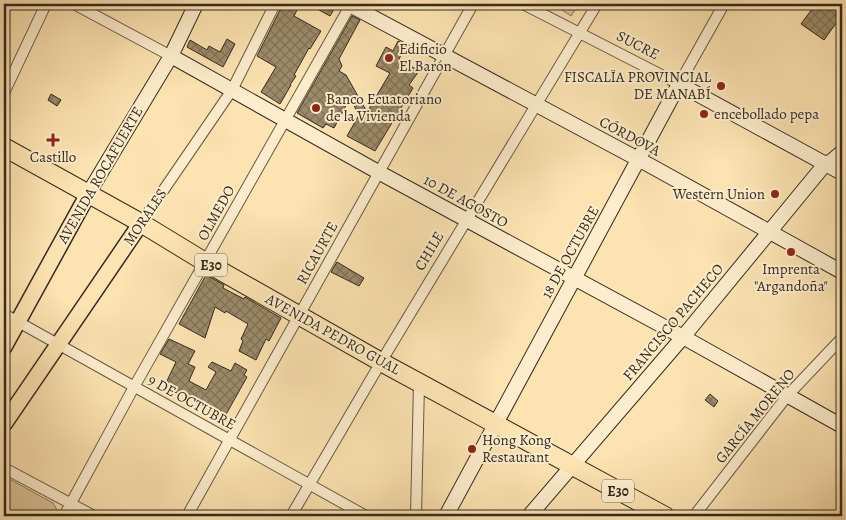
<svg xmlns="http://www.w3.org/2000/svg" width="846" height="520" viewBox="0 0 846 520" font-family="Alegreya,serif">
<defs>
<pattern id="building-cross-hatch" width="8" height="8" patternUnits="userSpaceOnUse" patternTransform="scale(1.25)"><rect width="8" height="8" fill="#9c8b6a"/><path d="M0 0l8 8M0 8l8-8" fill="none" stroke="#807257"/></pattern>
</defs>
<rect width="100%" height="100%" fill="#fce3b1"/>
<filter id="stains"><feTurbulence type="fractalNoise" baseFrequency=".004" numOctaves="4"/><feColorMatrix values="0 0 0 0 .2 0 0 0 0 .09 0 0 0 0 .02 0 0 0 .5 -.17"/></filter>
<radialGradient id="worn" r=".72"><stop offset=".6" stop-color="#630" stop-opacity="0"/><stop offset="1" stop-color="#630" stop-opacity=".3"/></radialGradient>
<path fill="#dac498" stroke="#87785b" d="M558,4H579L571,16L556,6Z
M4,476L53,503L57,510L56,516H4Z"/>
<path fill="url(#building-cross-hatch)" stroke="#342b1e" d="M283,4H300L294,16L321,31L310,49L309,48L294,75L296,76L290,85H291L280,104L261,92L276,67L257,56Z
M308,4H337L330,16Z
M805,4H842V15L824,40L801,24L812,9Z
M352,16L360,20L339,59L342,66L339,71L346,75L367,112L390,73L376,66L386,47L393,51L398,41L406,45L399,59L419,71L409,85L413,88L375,151L347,136L359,115L350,98L334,128L326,124L323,128L297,113Z
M227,39L235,44L223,67L187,47L190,40L207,50L209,46L220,52Z
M51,94L61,100L57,106L48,100Z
M337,262L364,278L359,286L331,272Z
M206,275L224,285L223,288L244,299L245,297L281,318L269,341L266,339L256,360L239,351L243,341L241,339L248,324L226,311L225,313L215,307L205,338L179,324Z
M169,339L195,351L188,364L195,367L189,381L206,390L216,372L208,367L212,362L231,371L235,363L247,370L244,375L247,377L224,418L209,410L210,408L183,393L182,395L172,391L173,390L165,385L176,362L160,354Z
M710,394L718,401L714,407L705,400Z"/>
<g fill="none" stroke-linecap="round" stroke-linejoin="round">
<defs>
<path id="street" d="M74,4L171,56
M523,4L679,84L724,4
M4,93L46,4
M141,223L232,90L275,4
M4,314L366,516
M4,468L94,516
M64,516L134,387L351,4
M187,516L473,4
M291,516L381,362L597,4
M416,516L419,383
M694,516L788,395L842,338"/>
<path id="secondary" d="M348,4L651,166L842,272
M171,56L380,173L683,337L842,426
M88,194L171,56L196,4
M446,516L679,84L842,173
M529,516L683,337L826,163L828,164L842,152"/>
<path id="primary" d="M4,347L88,194
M4,424L141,223"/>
<path id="highway" d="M4,147L141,223L205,262L381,362L665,516"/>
</defs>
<use href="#street" stroke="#665943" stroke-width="12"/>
<use href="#secondary" stroke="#342b1e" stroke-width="16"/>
<use href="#primary" stroke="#342b1e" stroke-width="18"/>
<use href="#highway" stroke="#342b1e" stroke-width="20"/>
<use href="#street" stroke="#fdedcc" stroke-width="10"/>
<use href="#secondary" stroke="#fdedcc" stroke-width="14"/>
<use href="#primary" stroke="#fce3b1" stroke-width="15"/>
<use href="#highway" stroke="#fce3b1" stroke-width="18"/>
</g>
<g fill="#8f2418" stroke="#fdedcc" stroke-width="2">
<circle cx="389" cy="58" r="5"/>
<circle cx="721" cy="86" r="5"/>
<circle cx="316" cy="108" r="5"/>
<circle cx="704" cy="114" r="5"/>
<path d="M50.5 132.5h5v5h5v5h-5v5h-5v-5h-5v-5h5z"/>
<circle cx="775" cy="194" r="5"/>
<circle cx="791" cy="252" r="5"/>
<circle cx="472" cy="449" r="5"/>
</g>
<g text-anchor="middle" stroke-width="4" stroke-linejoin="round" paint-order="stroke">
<g fill="#fdedcc" stroke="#706552" stroke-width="1">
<rect x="195" y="253.5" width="32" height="23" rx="4"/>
<rect x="602" y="479.5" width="32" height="23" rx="4"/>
</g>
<g font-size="14" font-weight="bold" fill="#342b1e">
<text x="211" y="270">E30</text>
<text x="618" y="496">E30</text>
</g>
<g font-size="15" fill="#342b1e" stroke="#fdedcc">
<text transform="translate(638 45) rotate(27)" y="5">SUCRE</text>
<text transform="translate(630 136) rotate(28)" y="5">CÓRDOVA</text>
<text transform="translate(100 175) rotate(-60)" y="5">AVENIDA ROCAFUERTE</text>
<text transform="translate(466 201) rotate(29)" y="5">10 DE AGOSTO</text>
<text transform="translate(216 213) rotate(-61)" y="5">OLMEDO</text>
<text transform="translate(145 217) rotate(-56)" y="5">MORALES</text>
<text transform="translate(429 251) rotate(-59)" y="5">CHILE</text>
<text transform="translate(570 252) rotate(-61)" y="5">18 DE OCTUBRE</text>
<text transform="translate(317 253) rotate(-61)" y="5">RICAURTE</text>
<text transform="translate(673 322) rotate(-50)" y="5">FRANCISCO PACHECO</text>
<text transform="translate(333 334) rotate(29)" y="5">AVENIDA PEDRO GUAL</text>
<text transform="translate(192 402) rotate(29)" y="5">9 DE OCTUBRE</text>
<text transform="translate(755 416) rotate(-51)" y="5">GARCÍA MORENO</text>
</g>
<g font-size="15" fill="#342b1e" stroke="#fdedcc" text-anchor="start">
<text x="399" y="54">Edificio<tspan x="399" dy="17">El Barón</tspan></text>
<text x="711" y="82" text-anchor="end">FISCALÏA PROVINCIAL<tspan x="711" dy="17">DE MANABÍ</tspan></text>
<text x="326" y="104">Banco Ecuatoriano<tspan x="326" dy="17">de la Vivienda</tspan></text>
<text x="714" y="119">encebollado pepa</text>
<text x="53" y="162" text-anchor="middle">Castillo</text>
<text x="765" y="199" text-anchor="end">Western Union</text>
<text x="791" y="274" text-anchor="middle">Imprenta<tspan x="791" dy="17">"Argandoña"</tspan></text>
<text x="482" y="445">Hong Kong<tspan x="482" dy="17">Restaurant</tspan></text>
</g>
</g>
<rect width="846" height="520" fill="none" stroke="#fce3b1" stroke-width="20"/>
<rect x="5" y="5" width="836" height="510" fill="none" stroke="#342b1e" stroke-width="2.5"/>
<rect x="10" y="10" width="826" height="500" fill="none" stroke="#342b1e"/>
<rect width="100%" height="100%" filter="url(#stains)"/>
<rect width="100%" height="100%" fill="url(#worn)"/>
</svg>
